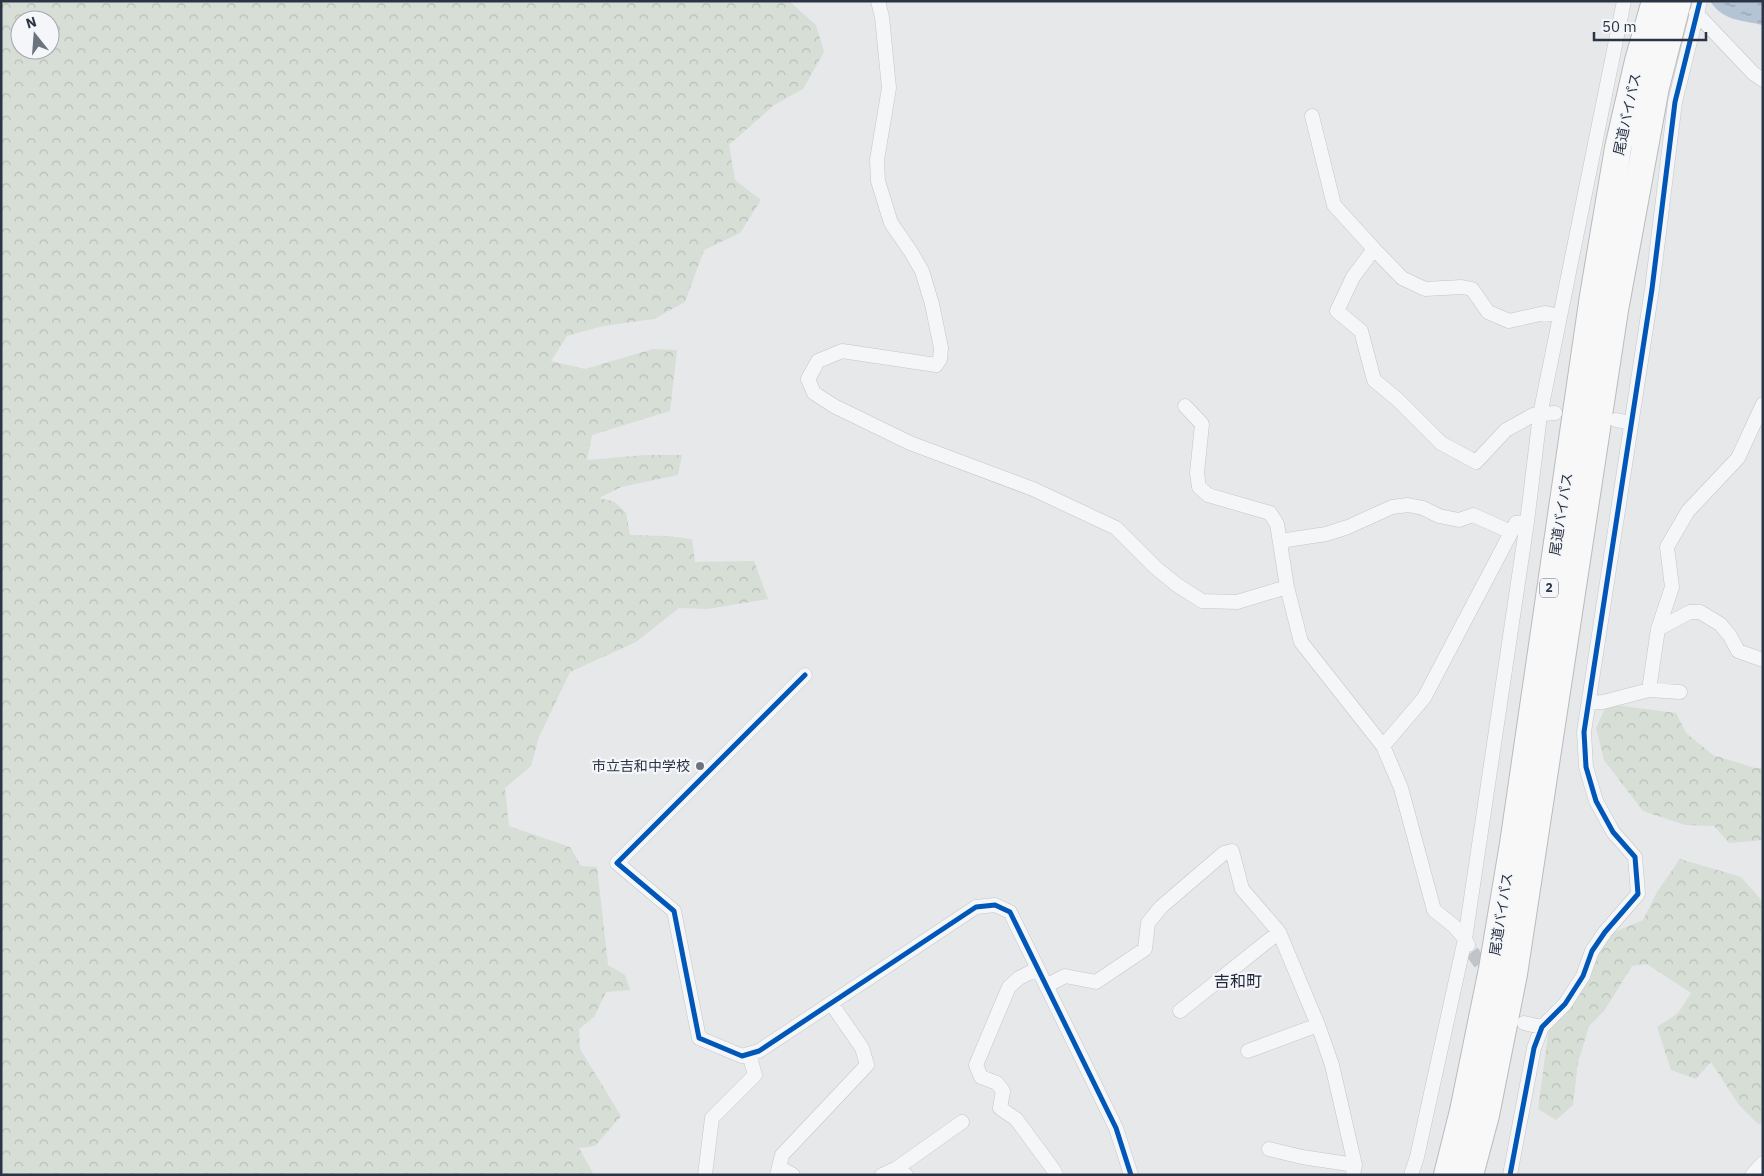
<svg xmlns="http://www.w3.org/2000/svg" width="1764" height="1176" viewBox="0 0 1764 1176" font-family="'IBM Plex Sans','Noto Sans JP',sans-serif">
<defs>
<pattern id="forest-crowns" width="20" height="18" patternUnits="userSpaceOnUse" patternTransform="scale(1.25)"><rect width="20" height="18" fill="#d6ded6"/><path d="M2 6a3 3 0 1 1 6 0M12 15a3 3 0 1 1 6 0" fill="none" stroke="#b8bfb9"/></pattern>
<pattern id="water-ripples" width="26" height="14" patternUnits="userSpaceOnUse" patternTransform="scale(1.25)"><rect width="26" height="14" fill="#b4c4d5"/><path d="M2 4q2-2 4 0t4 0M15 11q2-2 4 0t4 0" fill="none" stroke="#93a0af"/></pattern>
</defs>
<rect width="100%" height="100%" fill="#e6e8ea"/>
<path fill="url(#forest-crowns)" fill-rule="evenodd" d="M1,1H789L816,25L824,52L803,89L774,105L729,145L735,180L761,200L740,233L704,250L685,302L654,319L603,326L567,336L551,361L585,369L653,349L677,350L670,411L592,435L587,460L645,455H682L678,475L621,487L599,498L615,502L626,513L630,535L666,536L692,539L695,562L754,561L768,599L707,609L679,608L636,642L570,672L539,737L531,766L505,788L509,826L570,847L581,866L597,867L608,965L625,975L630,990L606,992L594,1017L579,1029L580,1049L621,1116L595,1146L579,1148L594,1175H1ZM20,20H50V50H20Z
M1607,704L1676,713L1686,733L1713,755L1755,768H1763V840L1729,843L1714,826L1685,825L1643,811L1604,760L1596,728Z
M1680,859L1741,877L1763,902V1123L1758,1124L1739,1105L1711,1062L1696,1079L1671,1070L1657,1027L1678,1013L1691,993L1647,964L1632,966L1604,1011L1589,1026L1578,1062L1573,1105L1556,1120L1538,1109L1549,1027L1591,978L1595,956L1612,933L1643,920L1657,892Z"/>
<path fill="url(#water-ripples)" d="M1710,1H1763V25C1741,20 1723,21 1710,1Z"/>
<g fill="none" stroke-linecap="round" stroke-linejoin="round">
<path stroke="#c1c4c9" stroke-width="14" stroke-dasharray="14 7" stroke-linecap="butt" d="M1472,952L1490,976"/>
<defs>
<path id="minor" d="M878,1L882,17L889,88L877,160L878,181L891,223L911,252L922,271L932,304L941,348L940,359L936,365L842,351L818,361L808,379L814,393L834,406L910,443L1033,489L1116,528L1156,568L1177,585L1202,601L1237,602L1287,587
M1696,13L1753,73L1763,80
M1312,116L1334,205L1374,249L1402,278L1425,289L1462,287L1472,289L1488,312L1509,321L1545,313L1560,316
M1374,249L1353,277L1337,311L1361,331L1374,380L1397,399L1441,443L1476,462L1506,430L1533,415L1555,413
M1185,406L1202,424L1197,473L1199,487L1208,495L1270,513L1277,524L1287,587L1301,642L1383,746L1401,788L1434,910L1454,926L1465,939L1468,945
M1616,420L1631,423
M1280,541L1326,534L1348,527L1392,507L1408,505L1423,508L1439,516L1459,520L1473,515L1511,532
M1658,629L1690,612H1700L1720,624L1730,636L1738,651L1763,660
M805,675L617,863L674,911L699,1038L742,1056L759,1051L976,907L995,905L1010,912L1116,1128L1131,1175
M1649,690L1658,629L1672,587L1667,547L1688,511L1738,458L1763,404
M1589,703L1603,702L1649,690L1680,692
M1383,746L1424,698L1516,523L1527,522
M1037,969L1019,978L1009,987L976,1065L981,1077L997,1083L1003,1091L1000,1108L1016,1119L1053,1169L1056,1175
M1046,986L1065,976L1096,982L1145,949L1148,923L1161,907L1224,853L1232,851L1242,889L1279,932L1318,1025L1332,1065L1355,1165L1353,1175
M1180,1011L1279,932
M1524,1023L1542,1027
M1248,1051L1318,1025
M1269,1149L1302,1157L1355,1165
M779,1167L793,1175
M897,1168L962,1122
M705,1175L712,1118L755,1075L749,1054
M777,1175L782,1155L867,1065L862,1048L831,1003
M882,1175L897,1168L906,1175
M1411,1175L1417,1157L1465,939L1527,522L1540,415L1624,1
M1510,1175L1534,1048L1542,1027L1565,1004L1583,976L1592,951L1605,932L1638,894L1635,857L1613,832L1596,801L1586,767L1584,732L1652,289L1675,102L1700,1
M1752,1175L1763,1163"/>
<path id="motorway" d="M1447,1175L1463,1111L1492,969L1513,844L1593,296L1618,148L1638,61L1655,1
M1470,1175L1486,1115L1514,974L1615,310L1656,87L1678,1"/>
</defs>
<use href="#minor" stroke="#c4c6c8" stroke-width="15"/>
<use href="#motorway" stroke="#b8bbbf" stroke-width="28"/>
<use href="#minor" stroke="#f5f6f7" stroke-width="14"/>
<use href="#motorway" stroke="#f8f8f8" stroke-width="26"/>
<defs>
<path id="cycleway" d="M805,675L617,863L674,911L699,1038L742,1056L759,1051L976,907L995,905L1010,912L1116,1128L1131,1175
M1510,1175L1534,1048L1542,1027L1565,1004L1583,976L1592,951L1605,932L1638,894L1635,857L1613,832L1596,801L1586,767L1584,732L1652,289L1675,102L1700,1"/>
</defs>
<use href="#cycleway" stroke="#f4f6f9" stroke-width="8"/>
<use href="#cycleway" stroke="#0057b8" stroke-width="5"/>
</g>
<circle fill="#6c737f" stroke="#f4f6f9" stroke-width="2" cx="700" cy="766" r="5"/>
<g text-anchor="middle" stroke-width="4.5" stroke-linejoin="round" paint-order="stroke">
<rect fill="#f4f6f9" stroke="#676e7b" stroke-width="1" x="1540" y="578.5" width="18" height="19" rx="4"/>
<g font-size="12" font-weight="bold" fill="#2b3445">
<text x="1549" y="592">2</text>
</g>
<g font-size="14" fill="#2b3445" stroke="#f4f6f9">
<text transform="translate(1627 114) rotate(-78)" y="5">尾道バイパス</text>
<text transform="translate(1561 514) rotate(-81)" y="5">尾道バイパス</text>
<text transform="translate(1501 914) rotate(-81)" y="5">尾道バイパス</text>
</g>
<g font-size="14" fill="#2b3445" stroke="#f4f6f9" text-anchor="end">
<text x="690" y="771">市立吉和中学校</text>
</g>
<g font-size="16" fill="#1d2536" stroke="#f4f6f9">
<text x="1238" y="987">吉和町</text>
</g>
</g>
<rect width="1764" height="1176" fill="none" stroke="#2b3445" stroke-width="5"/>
<g transform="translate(35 35) rotate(343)"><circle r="24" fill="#f4f6f9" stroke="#a4a8b1"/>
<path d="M0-4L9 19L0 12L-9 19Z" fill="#6c737f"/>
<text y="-8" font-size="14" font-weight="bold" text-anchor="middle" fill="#2b3445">N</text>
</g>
<path d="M1594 32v8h112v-8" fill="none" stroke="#2b3445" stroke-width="2.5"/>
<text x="1602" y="32" font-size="15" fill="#2b3445" stroke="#f4f6f9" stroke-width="4" paint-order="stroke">50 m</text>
</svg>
